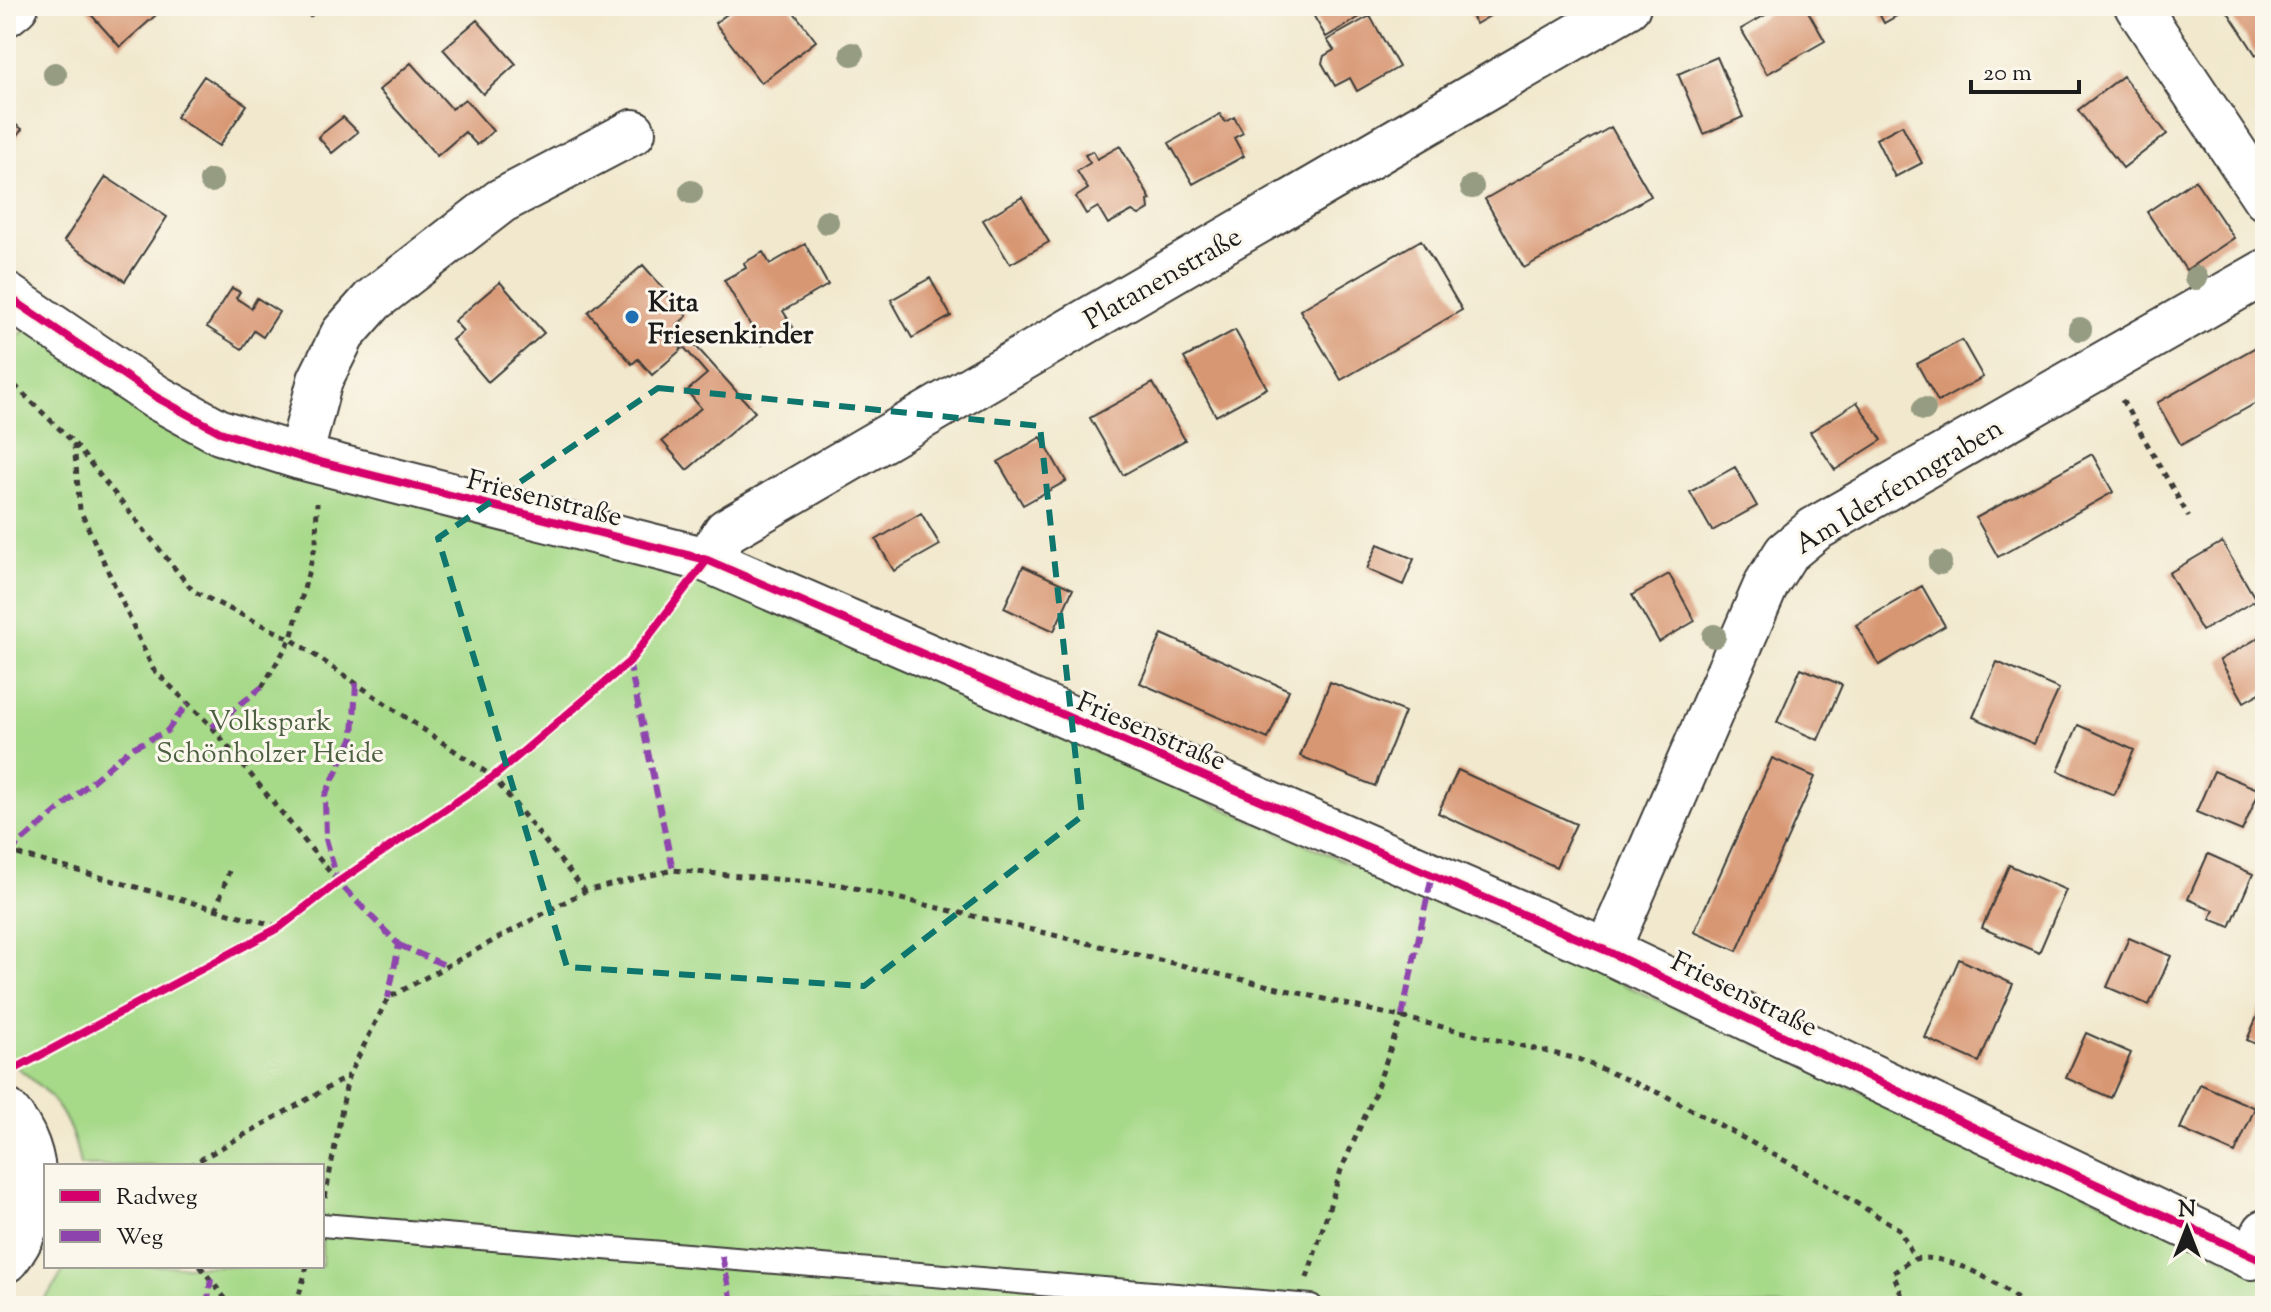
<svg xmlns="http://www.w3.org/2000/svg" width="2271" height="1312" viewBox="0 0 2271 1312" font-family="'Sorts Mill Goudy',serif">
<rect width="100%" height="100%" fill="#fbf7ec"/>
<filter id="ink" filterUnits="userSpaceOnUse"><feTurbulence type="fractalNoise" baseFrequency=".0125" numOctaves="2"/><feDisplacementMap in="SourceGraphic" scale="16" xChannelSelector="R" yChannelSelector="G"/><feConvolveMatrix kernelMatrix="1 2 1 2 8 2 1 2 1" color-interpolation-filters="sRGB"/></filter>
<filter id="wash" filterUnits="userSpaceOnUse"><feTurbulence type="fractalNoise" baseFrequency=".006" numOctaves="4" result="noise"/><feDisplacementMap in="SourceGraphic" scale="32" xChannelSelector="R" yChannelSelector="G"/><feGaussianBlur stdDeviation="1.8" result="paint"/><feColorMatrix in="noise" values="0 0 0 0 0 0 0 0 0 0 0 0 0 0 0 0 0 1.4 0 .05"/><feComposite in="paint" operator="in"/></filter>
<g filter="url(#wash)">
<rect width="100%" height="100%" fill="#f1e8cd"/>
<path fill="#a6d988" stroke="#617a52" stroke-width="2" d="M28,328L174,430L675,566L1616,981L2265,1275V1306H37L52,1290L66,1266H322V1166H80C71,1111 49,1091 6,1059V345Z"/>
<g id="blocks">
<path fill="#d89773" d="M92,6H148L156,15L120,47L87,10Z
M301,6H323L310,17Z
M738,6H789L816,41L761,83L715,23Z
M1308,6H1378L1326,37Z
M1465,6H1507L1476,24Z
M1781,6H1805L1825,41L1767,74L1741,29Z
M1875,6H1914L1884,23Z
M2224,6H2265V49L2256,55Z
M1370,16L1399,67L1357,91L1350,78L1335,86L1322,63L1324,56L1334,50L1327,40Z
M477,20L516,64L483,94L443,49Z
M1717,57L1743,117L1704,134L1678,74Z
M411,63L452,109L465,99L493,131L477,145L465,132L437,156L379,90Z
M204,76L247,105L219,146L176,117Z
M2123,76L2167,134L2123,168L2078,110Z
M1220,114L1225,122L1234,117L1243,133L1234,138L1244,156L1193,184L1169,143Z
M343,117L358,132L332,153L318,137Z
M6,118L22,129L6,153Z
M1902,125L1922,163L1895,177L1876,139Z
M1611,127L1651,196L1524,268L1485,199Z
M1120,146L1151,200L1148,201L1149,209L1139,215L1132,211L1108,224L1098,207L1086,214L1076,197L1088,189L1077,171L1090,163L1085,155L1093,151L1097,159Z
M106,177L167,217L125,281L64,241Z
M2195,180L2234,238L2186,270L2147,212Z
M1022,197L1049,242L1010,264L983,220Z
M1421,240L1462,310L1341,380L1300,310Z
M805,244L828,285L783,311L793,327L762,345L724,280L746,268L744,263L763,252L770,264Z
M643,265L687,316L677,325L755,412L687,470L662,441L701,408L687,391L707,374L670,331L668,333L682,349L652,375L638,359L632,364L588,312Z
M930,278L951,316L912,338L891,300Z
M500,282L544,333L488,382L452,340L463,331L454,321Z
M232,288L240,292L236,298L251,308L257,298L279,312L263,337L254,331L242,349L207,327Z
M1235,330L1267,388L1216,416L1184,358Z
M1962,340L1983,377L1938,402L1917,364Z
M2265,342V398L2181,445L2157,403Z
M1153,383L1185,440L1123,475L1090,418Z
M1857,402L1882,440L1835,470L1810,432Z
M1041,437L1066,481L1023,505L998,462Z
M2092,454L2113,492L1998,557L1976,518Z
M1735,467L1757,506L1712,531L1690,492Z
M921,513L940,545L894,571L876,540Z
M2222,542L2256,600L2202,631L2169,573Z
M1378,544L1414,559L1403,585L1367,569Z
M1023,566L1073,589L1054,631L1004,608Z
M1669,574L1695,621L1659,642L1632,595Z
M1922,586L1945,626L1879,665L1856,625Z
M1162,634L1289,690L1268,739L1140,683Z
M2265,634V690L2244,702L2220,660Z
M1997,662L2059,689L2034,744L1973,717Z
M1801,668L1842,685L1818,740L1777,722Z
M1330,682L1405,712L1375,786L1300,756Z
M2078,725L2134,750L2114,795L2058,771Z
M1772,758L1815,777L1737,951L1694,932Z
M1458,770L1576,824L1556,867L1438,813Z
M2214,771L2260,790L2242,831L2196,812Z
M2208,854L2253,874L2230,927L2210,919L2214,910L2188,899Z
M2009,865L2066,890L2039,953L1982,928Z
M2129,938L2171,956L2149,1005L2107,987Z
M1959,959L2013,984L1979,1062L1925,1038Z
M2265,998V1048L2247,1040Z
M2086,1033L2131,1053L2111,1098L2066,1078Z
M2200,1084L2255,1108L2235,1153L2180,1129Z"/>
</g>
</g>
<g filter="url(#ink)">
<use href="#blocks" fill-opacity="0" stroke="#3c3b37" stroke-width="2"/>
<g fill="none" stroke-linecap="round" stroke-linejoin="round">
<defs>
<path id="lane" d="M322,1225L1311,1306"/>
<path id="street" d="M2137,6L2265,198
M6,14L16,6
M6,295L156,397L220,432L300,457L707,560L1607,951L2252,1257L2265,1232
M300,457L320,380L343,334L373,300L501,201L633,132
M707,560L726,531L1628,6
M1607,951L1767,583L1786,553L1815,529L2265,272
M6,1111C45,1153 41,1218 6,1260"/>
</defs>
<use href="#lane" stroke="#3c3b37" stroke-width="26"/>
<use href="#street" stroke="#3c3b37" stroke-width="48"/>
<path stroke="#3c3b37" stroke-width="5" stroke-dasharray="6 6" stroke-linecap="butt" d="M6,377L74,443L193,591L291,639L493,777L585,891
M2122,400L2189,517
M74,444L80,510L153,669L212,727L338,882
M262,687L291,639L316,543L317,503
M6,851L280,927
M216,910L229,871
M189,1166L347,1077
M325,1198L348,1077L388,998L585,891L673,870L842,885L1578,1059L1666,1096L1802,1170L1899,1229L1915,1259
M200,1266L231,1306
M1307,1278L1341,1170L1373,1098L1402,1016
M296,1306L307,1266
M1906,1306L1893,1273C1899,1269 1908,1261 1915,1259C1944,1252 2006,1284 2024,1306"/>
<use href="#lane" stroke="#fff" stroke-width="22"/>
<use href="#street" stroke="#fff" stroke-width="44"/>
<path stroke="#8e44ad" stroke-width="6" stroke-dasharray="12 6" stroke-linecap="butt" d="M629,662L673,870
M356,683L353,737L325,796L326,839L338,882L399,945L388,998
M212,727L262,687
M9,852L130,749L167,731L188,703
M399,945L447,966
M1402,1016L1432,875
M722,1256L733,1306
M207,1306L211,1279"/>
<defs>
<path id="cycleway" d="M6,295L156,397L220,432L300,457L707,560L1607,951L1992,1136L2265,1262
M11,1071L280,927L338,882L493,777L629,662L707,560"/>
</defs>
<use href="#cycleway" stroke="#fbf7ec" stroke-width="13"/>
<use href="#cycleway" stroke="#d6006c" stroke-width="8"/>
</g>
<g fill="#969c81">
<circle cx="852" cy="54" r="12"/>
<circle cx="55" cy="74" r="12"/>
<circle cx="211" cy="181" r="12"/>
<circle cx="1472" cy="187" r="12"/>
<circle cx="691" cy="192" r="12"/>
<circle cx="827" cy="222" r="12"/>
<circle cx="2196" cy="278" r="12"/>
<circle cx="2080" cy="329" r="12"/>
<circle cx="1924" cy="409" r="12"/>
<circle cx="1940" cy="563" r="12"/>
<circle cx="1714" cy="636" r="12"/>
</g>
</g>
<path fill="none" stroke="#0f766e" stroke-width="6" stroke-dasharray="16 10" stroke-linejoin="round" d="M658,388L1040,426L1082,816L864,986L567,967L438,538Z"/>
<circle fill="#1f6fb2" stroke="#fbf7ec" stroke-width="3" cx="632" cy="317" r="8"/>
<g text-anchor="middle" stroke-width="6" stroke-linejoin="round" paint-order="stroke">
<g font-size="28" fill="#1c1c1c" stroke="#fbf7ec">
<text transform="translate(1162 277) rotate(-30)" y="10">Platanenstraße</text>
<text transform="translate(1898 485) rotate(-31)" y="10">Am Iderfenngraben</text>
<text transform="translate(545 497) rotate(14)" y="10">Friesenstraße</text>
<text transform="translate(1152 730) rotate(23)" y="10">Friesenstraße</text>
<text transform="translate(1745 993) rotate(26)" y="10">Friesenstraße</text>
</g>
<g font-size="28" font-weight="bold" fill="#1c1c1c" stroke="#fbf7ec" text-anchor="start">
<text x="648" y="311">Kita<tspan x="648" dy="32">Friesenkinder</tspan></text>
</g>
<g font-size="28" fill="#4c5e42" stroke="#fbf7ec">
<text x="270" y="730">Volkspark<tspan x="270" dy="32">Schönholzer Heide</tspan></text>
</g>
</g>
<rect width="2271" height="1312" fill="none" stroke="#fbf7ec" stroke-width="32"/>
<rect x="44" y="1164" width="280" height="104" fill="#fbf7ec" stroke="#a29f99" stroke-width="2"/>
<rect x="60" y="1190" width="40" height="12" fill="#d6006c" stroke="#a29f99" stroke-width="2"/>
<text x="116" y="1204" font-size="24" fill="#1c1c1c">Radweg</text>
<rect x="60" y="1230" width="40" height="12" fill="#8e44ad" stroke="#a29f99" stroke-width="2"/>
<text x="116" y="1244" font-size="24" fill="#1c1c1c">Weg</text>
<g transform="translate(2187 1228)" stroke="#fbf7ec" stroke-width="6" paint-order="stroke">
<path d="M0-6L14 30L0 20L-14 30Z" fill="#1c1c1c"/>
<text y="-12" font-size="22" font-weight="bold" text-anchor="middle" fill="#1c1c1c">N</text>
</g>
<path d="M1971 80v12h108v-12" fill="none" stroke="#1c1c1c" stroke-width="4"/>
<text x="1983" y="80" font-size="24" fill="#1c1c1c" stroke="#fbf7ec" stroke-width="6" paint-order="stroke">20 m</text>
</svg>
